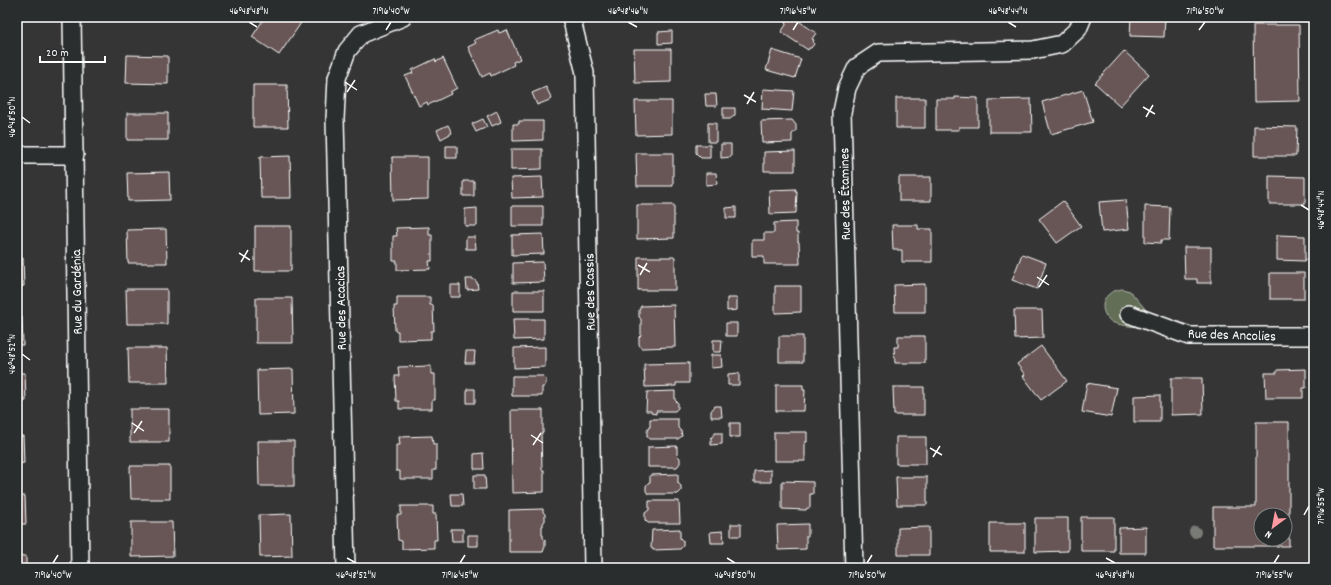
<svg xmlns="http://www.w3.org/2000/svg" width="1331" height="585" viewBox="0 0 1331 585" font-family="Dekko,sans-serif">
<rect width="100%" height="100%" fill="#363536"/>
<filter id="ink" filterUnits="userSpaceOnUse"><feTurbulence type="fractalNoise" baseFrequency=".025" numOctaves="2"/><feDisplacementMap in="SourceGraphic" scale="8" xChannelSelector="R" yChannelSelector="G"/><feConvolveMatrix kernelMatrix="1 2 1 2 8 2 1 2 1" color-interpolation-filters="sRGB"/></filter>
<g filter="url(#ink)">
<path fill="#626e55" stroke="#b0b6aa" d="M1122,289L1130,291L1157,323L1151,329C1142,327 1122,326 1114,323C1103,318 1099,303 1108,295C1112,291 1117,290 1122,289Z"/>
<path fill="#685554" stroke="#fff" fill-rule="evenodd" d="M265,17H298L303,20L279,55L252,37Z
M788,17H793L816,33L812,39L814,40L813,42L814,44L811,48H809L808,50L781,32L786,25L785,21Z
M1131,17H1165L1164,37L1130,36Z
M1253,25H1299L1300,101L1254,102Z
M498,30L499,33L507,30L520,59L513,62L514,65L491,76L490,73L482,77L468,47L476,43L474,40Z
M672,31V43L658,44V32Z
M634,49H671V82L635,83Z
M772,50L801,59L795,78L766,70Z
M1124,51L1149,74L1120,106L1095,83Z
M127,55L168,56V84L126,83Z
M443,58L457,88L450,92L451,94L428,105L427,102L419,106L405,76L413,73L412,70L435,59L436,62Z
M253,85H287L288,127H253Z
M546,87L552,99L537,105L532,93Z
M763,89L794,91L792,111L762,109Z
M1083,90L1093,122L1051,134L1042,102Z
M705,94H716L717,106H706Z
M955,97L978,98V127H959V130H936V99H955Z
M896,98H925V128H896Z
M1031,99L1032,132H989V100Z
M635,101H672V134L636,135Z
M723,108H735V115L730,119H723Z
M497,111L501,122L492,126L487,116Z
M127,113H168V140H127Z
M483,119L487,127L476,132L472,124Z
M792,120L796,125V131L792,134V142L762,143L761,121Z
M519,121H543V140L513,141V124H519Z
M708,123H716V142H708Z
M448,125L452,133L441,139L437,130Z
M1254,126L1297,127L1296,156H1254Z
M721,144H731V157L721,158Z
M696,145H710V158H701L696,153Z
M446,146H457V158H446Z
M511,149H542V169L511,170Z
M795,151V171H764V152Z
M636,153H673V186H637Z
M290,156L291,198H261L260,157Z
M392,157H428V199L393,200Z
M169,172L170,200L128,201L127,173Z
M706,173H716L717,184L706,185Z
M1269,176L1305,177V204H1269Z
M542,177L543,197L512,198L511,178Z
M899,177H931V201H899Z
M463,181H474V196H463Z
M796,189L795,191H797L796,213L770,214L769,190Z
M1126,200L1129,229L1102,232L1099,202Z
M17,201H20V229H17Z
M1063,201L1081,226L1057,243L1039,219Z
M637,205H674V238L637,239Z
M512,206H543V226H512Z
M1145,206L1170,207L1169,240H1161V243L1145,242Z
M736,207V218H726V208Z
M477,208V226H465V209Z
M796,222V233H798V242H799L800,264H764V256H752V240H764V233H774V223Z
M892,225H918V229H932V262H902V250H893Z
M255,226H291V271H255Z
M429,227V235H432V261H429L430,269L397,270V261H393V236H397L396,228Z
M166,229L167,263H128L127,230Z
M543,234L544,254L512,255V235Z
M1277,235L1305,236V261L1277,260Z
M466,237H475L476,249H466Z
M1184,247H1211V283H1197V279H1185Z
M1022,254L1046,263L1037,289L1012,280Z
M638,257H675V290H638Z
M23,258L24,286L17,287V259Z
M543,262L544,282L513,283V263Z
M1270,273H1304V299H1270Z
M466,279H473L477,282L478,289L467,290Z
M925,284V312H895L894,285Z
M450,285H460V297H450Z
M775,286H801V312L775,313Z
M126,289H167V324H127Z
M513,291H544V311H513Z
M397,297H430V305H433L434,331H431V339L398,340V331H395L394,306H397Z
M256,298H292L293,343H256Z
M727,298H737V310L727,311Z
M674,305L675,347L641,348L639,344V337L641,335V319L639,317V310L641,306Z
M1014,310H1042L1043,338L1015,339Z
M17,317H22L23,345H17Z
M513,319H544V339L514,340Z
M726,323H737V336H726Z
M779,336H803V362H779Z
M898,336H925V363H895L894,347H898Z
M713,340H722L721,352H713Z
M1041,346L1067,381L1041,400L1023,376L1025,375L1017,364Z
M545,347V367L514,368V348Z
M128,348H167L168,383H129Z
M466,351H475L474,363H465Z
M711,355H721L722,367L711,368Z
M689,363V383H676V386L645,387L644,364Z
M431,366V374H435V400H432V409H399V401H396L395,376H399L398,367Z
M293,369L294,414L258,415L257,370Z
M1306,369V388H1303V398H1266L1265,373H1277V370Z
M17,373H25L26,401L17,402Z
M739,373V385H728V374Z
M512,376H543L546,379V384L544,387H542V396H512Z
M1171,378H1202L1203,414L1171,415Z
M1087,383L1117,388L1111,417L1082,412Z
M776,385H803V390H805L804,411H776Z
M893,387H924V415H894Z
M467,389H475V403H467Z
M675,391V400L678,403V408L675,411H656V414L651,413V411H646L647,392Z
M1160,395V422H1134V396Z
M715,406H721L722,417H711V411Z
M130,409H169V442H130Z
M511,410H543V433H541L542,470H544V492L512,493Z
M650,419H678V428L681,431L682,436L678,439H649L647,436V431L649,427H650Z
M1256,422H1289V546H1213V507H1256ZM1261,515H1285V539H1261Z
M730,423H740V437H730Z
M774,432H807V442H805V461H774Z
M715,433H722V444L711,445V438Z
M17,436H23L24,463L17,464Z
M432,436L433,444H436V470H433V479H400V471H396V445H400L399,437Z
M896,437H926V464H896Z
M258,441H294V486H259Z
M677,446V455L680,458V463L677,467H648V447Z
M483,453L484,469H474V454Z
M130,466H170V499H131Z
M771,470V482H754V471Z
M678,474V483L681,486V491L678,494H648L646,491V486L648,483L650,482V475Z
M474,475H485L486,489H474Z
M896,477H927V505H897Z
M782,481L813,482V494H810V508H807L806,510L782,509Z
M451,494H462L463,506H452Z
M17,496H25L26,524H17Z
M649,501H679L680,523H648L645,520V513L649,510Z
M401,506H433V514H436L437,540H434V548L402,549V541L398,540L397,515H401Z
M543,509V512L545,514V521L543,523V526H542V535H543V538L545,540V547L544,549L543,552H509V510Z
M291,514L292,556L260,557L259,515Z
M1081,517H1114V551H1081Z
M1035,518H1068V551L1035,552Z
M131,522H172L173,556L131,557Z
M990,523H1025V552H990Z
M731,524H741V536H731Z
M808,524V536H806V549L778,550L777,525Z
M929,527V555H898V528Z
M1146,527V553H1119V528Z
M451,529H463V541H452Z
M680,529V538L683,541V546L680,549L653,550L652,548H651L652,530Z
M723,531L724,543H711L710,532Z
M468,535H478V546H468Z
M17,556H26V568H17Z"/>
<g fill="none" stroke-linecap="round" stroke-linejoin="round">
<defs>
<path id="minor" d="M72,17L80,568
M571,17L585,73L593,568
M17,155H75
M1129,314L1189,336H1314
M346,568L335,119L337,78L347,51L361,34L403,17
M854,568L842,112L847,88L857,67L878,53L1033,50L1062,44L1078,29L1083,17"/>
</defs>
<use href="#minor" stroke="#fff" stroke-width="20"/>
<use href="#minor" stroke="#2a2d2e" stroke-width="17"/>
</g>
<circle fill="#797c76" cx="1195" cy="532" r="6"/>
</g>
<path fill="none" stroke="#fff" stroke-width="1.5" d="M249,22L257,27M628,22L637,27M1008,22L1016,27M386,30L391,22M793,30L798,22M1199,30L1205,22M345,82L357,90M347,92L355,80M744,95L756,102M747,104L754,92M1143,107L1155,114M22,117L30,123M1146,117L1153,105M1301,205L1309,210M239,253L250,260M241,262L248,250M638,265L650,272M640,275L647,263M1037,277L1049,285M1039,287L1047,275M22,354L30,360M132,423L144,431M134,433L142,421M531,435L543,443M533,445L541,433M930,448L942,455M933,457L940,446M1304,515L1309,506M347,558L356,563M727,558L735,563M1106,558L1115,563M53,563L58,555M460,563L465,555M867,563L872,555M1274,563L1279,555"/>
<g text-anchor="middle" stroke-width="4" stroke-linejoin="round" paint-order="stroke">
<g font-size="14" fill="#fff" stroke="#2a2d2e">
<text transform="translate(844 194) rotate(-91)" y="5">Rue des Étamines</text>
<text transform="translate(76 292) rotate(-91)" y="5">Rue du Gardénia</text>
<text transform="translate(589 292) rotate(-91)" y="5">Rue des Cassis</text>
<text transform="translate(340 308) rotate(-91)" y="5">Rue des Acacias</text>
<text transform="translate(1232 334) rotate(2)" y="5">Rue des Ancolies</text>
</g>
</g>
<rect width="1331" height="585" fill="none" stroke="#2a2d2e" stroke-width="44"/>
<g transform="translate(1273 527) rotate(212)"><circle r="19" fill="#2a2d2e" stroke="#7f8182"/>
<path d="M0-3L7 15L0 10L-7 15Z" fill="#ff9aa2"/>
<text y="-6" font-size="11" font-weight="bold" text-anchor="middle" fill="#ffffff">N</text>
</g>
<path d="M40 56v6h65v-6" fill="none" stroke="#ffffff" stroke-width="2"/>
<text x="46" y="56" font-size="12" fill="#ffffff" stroke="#2a2d2e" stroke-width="3" paint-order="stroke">20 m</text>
<rect x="22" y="22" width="1287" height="541" fill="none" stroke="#fff" stroke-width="1.5"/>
<g font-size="10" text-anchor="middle" fill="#fff">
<text x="249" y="14">46°48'48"N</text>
<text x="391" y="14">71°16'40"W</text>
<text x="628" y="14">46°48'46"N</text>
<text x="798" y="14">71°16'45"W</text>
<text x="1008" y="14">46°48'44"N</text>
<text x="1205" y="14">71°16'50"W</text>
<text transform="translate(11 117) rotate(-90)" y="4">46°48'50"N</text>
<text transform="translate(1320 210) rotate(-90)" y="4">46°48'44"N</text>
<text transform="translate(11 354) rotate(-90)" y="4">46°48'52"N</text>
<text transform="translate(1320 506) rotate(-90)" y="4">71°16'55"W</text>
<text x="53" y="578">71°16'40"W</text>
<text x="356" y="578">46°48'52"N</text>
<text x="460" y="578">71°16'45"W</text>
<text x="735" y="578">46°48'50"N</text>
<text x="867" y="578">71°16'50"W</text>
<text x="1115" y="578">46°48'48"N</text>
<text x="1274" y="578">71°16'55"W</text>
</g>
</svg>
